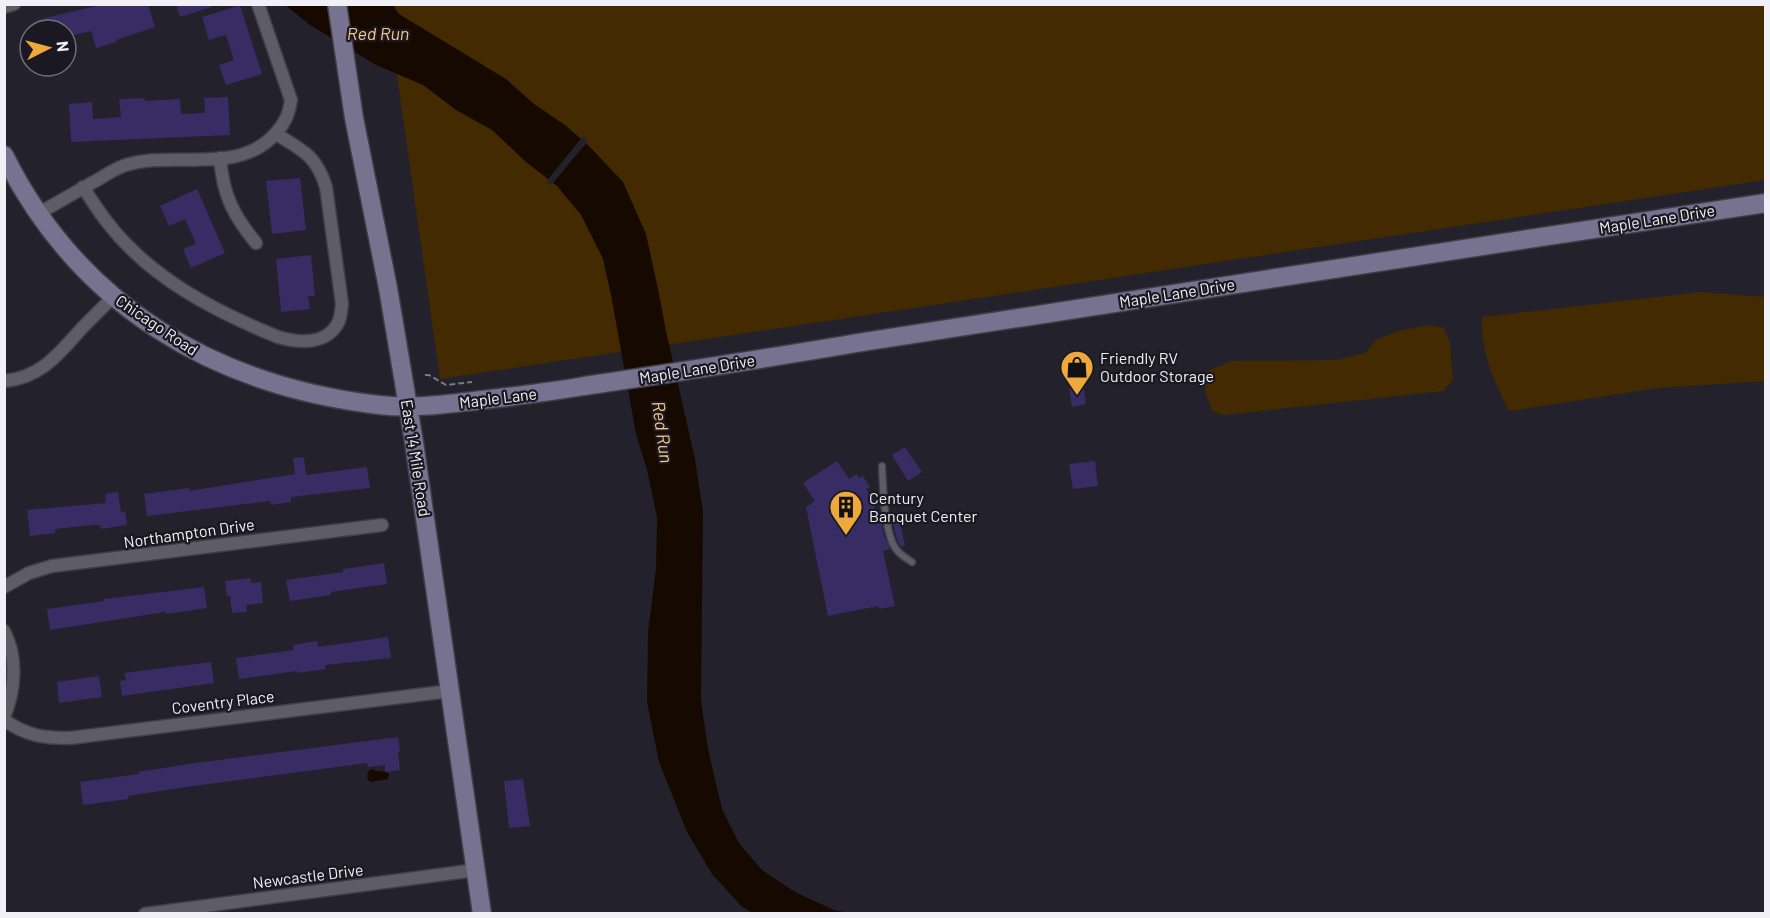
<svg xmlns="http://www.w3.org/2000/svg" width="1770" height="918" viewBox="0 0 1770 918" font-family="Barlow,sans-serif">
<rect width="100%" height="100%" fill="#23222c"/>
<path fill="#432a01" d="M387,5H1765V180L440,379Z
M1701,292L1765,297V381L1658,388L1509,411C1494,381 1480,351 1482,317Z
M1429,325L1444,328L1450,343L1453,380L1443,391L1224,415L1212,411L1205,390V372L1231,361L1337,360L1365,353L1376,340L1398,331Z"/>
<path fill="#160a00" d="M285,5H393L399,14L506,79L534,104L565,125L588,145L623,182L646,234L658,289L666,331L695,459L703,511L701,700L708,749L722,809L739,843L762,870L795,892L834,910L850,913H753L742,907L712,874L687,832L659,762L647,702L648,632L656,569L657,517L647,470L636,434L611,295L603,259L581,215L557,186L526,162L492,130L456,110L423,85L376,65L310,25Z
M372,769L377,771L387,772L389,775L388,779L371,782L368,780C366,776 368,770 372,769Z"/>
<path fill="#23222c" d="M583,136L588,141L551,185L546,182Z"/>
<path fill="#372c64" d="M104,4H148L155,27L116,40L117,42L96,48L91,31L66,37V30H39L37,20Z
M176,4H211V7L180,17Z
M240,5L262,74L226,85L219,65L234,60L226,35L209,40L202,17Z
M228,97L230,135L71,142L69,104L92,102L93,119L121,117L119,99L144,98L145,101L180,99L181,114L205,113L204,98Z
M300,178L306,230L272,234L266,181Z
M197,189L225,253L191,268L183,249L196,244L185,219L169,226L160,206Z
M311,255L315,296H308L310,309L281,312L276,259Z
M1083,385L1086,404L1072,407L1069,388Z
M905,447L922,472L908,481L892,455Z
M304,457L306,475L367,467L370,488L291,497V502L271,505L270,501L147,516L144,494L189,488V491L295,474L293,458Z
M837,461L849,479L857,474L859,478L863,476L870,487L866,489L873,500L878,522L881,521L884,535L890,549L883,551L895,606L879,609L878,606L828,616L806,507L815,501L803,483Z
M1095,461L1098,486L1073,489L1069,464Z
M118,492L121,512L125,511L127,525L101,529L100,525H92L55,529V533L30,536L27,510L106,503L105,494Z
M899,517L905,546L901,547L897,540L892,519Z
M384,563L387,584L331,592V595L290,601L286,580L343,572V569Z
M251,578V583L261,582L263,603L246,605L247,612L232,613L230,596H227L225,581Z
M204,587L207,608L166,614L165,612L50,630L47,609L104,601V599Z
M388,637L391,658L325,665L326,669L297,673V671L239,679L236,658L294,650L293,645L317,641L318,647Z
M211,662L214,683L122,696L120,681L126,680L124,673Z
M99,676L102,697L59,703L57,682Z
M398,737L400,752H398L400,770L385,772V765L368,767L367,763L186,787L128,796V799L83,805L80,782L139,774L138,772L195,763Z
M523,779L530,826L509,828L504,781Z"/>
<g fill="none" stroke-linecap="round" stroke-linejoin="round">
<defs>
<path id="lane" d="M882,466C883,489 884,521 892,542C896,552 904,557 912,562"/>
<path id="street" d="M4,7L14,4
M220,158C223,195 233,215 256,243
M83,187C91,199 98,211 107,222C150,278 214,311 278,337C299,343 326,345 338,323C341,318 341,310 342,304L326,187C316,155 302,150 276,134
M39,213C59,202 79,190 99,179C107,174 115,169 123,166C171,149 238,177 276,133C285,123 289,114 291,100L258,4
M4,381C42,378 60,352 83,327C93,317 103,307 113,297
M4,587L29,573L52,566L382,525
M4,631C18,657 15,691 4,717
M4,720C27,736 43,738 70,738L450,691
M145,914L476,870"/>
<path id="secondary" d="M337,4L354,118L388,288L414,442L482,914
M4,155C79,306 215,386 379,405C413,409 447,404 482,400C516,396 550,392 584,386C677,372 770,358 863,342C1164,293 1465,249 1766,203"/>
</defs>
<use href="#lane" stroke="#3f3e46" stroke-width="9"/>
<use href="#street" stroke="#3f3e46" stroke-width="15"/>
<use href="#secondary" stroke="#3f3e46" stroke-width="21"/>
<path stroke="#7a7a82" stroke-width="2" stroke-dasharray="6 3" stroke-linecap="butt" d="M425,375H429L446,385L472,382"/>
<use href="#lane" stroke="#5d5c67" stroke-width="6"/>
<use href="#street" stroke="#5d5c67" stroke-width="12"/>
<use href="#secondary" stroke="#76728f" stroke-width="18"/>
</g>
<defs>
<symbol id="shop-pin" viewBox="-11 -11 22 30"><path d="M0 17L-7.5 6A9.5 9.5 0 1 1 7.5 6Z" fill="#eea83c" stroke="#1a1922"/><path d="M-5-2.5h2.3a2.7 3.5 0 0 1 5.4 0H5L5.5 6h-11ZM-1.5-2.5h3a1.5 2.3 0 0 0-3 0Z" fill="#111"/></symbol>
<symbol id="building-pin" viewBox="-11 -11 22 30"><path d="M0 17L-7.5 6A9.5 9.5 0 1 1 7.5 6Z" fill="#eea83c" stroke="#1a1922"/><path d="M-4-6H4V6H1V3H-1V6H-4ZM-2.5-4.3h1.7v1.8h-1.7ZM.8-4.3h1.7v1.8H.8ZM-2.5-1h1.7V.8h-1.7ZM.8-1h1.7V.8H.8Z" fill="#111"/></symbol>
</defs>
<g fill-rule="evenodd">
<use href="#shop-pin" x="1058" y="348" width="38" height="52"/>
<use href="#building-pin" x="827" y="488" width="38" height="52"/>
</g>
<g text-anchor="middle" stroke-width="4.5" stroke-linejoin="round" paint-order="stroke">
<g font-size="16" fill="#f0f0f6" stroke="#1a1922">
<text transform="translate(1657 219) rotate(-9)" y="6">Maple Lane Drive</text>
<text transform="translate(1177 293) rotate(-9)" y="6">Maple Lane Drive</text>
<text transform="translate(157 325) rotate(34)" y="6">Chicago Road</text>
<text transform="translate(697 369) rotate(-9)" y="6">Maple Lane Drive</text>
<text transform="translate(498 398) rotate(-7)" y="6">Maple Lane</text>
<text transform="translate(416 458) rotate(81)" y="6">East 14 Mile Road</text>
<text transform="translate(189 533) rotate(-8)" y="6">Northampton Drive</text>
<text transform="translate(223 702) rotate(-7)" y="6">Coventry Place</text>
<text transform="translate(308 876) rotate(-7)" y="6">Newcastle Drive</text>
</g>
<g font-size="16" fill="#f0f0f6" stroke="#1a1922" text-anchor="start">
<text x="1100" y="364">Friendly RV<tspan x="1100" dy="18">Outdoor Storage</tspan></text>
<text x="869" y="504">Century<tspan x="869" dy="18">Banquet Center</tspan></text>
</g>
<g font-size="18" font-style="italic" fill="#f7c684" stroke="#1a1922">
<text x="378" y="40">Red Run</text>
<text transform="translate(662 432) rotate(82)" y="6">Red Run</text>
</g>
</g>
<rect width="1770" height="918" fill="none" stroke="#f0f0f6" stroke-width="12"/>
<g transform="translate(48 48) rotate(84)"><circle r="28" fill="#1a1922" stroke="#706f77" stroke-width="1.5"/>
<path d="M0-4.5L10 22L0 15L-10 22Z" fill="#eea83c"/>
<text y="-9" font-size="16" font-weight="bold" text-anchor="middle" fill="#f0f0f6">N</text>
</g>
</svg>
